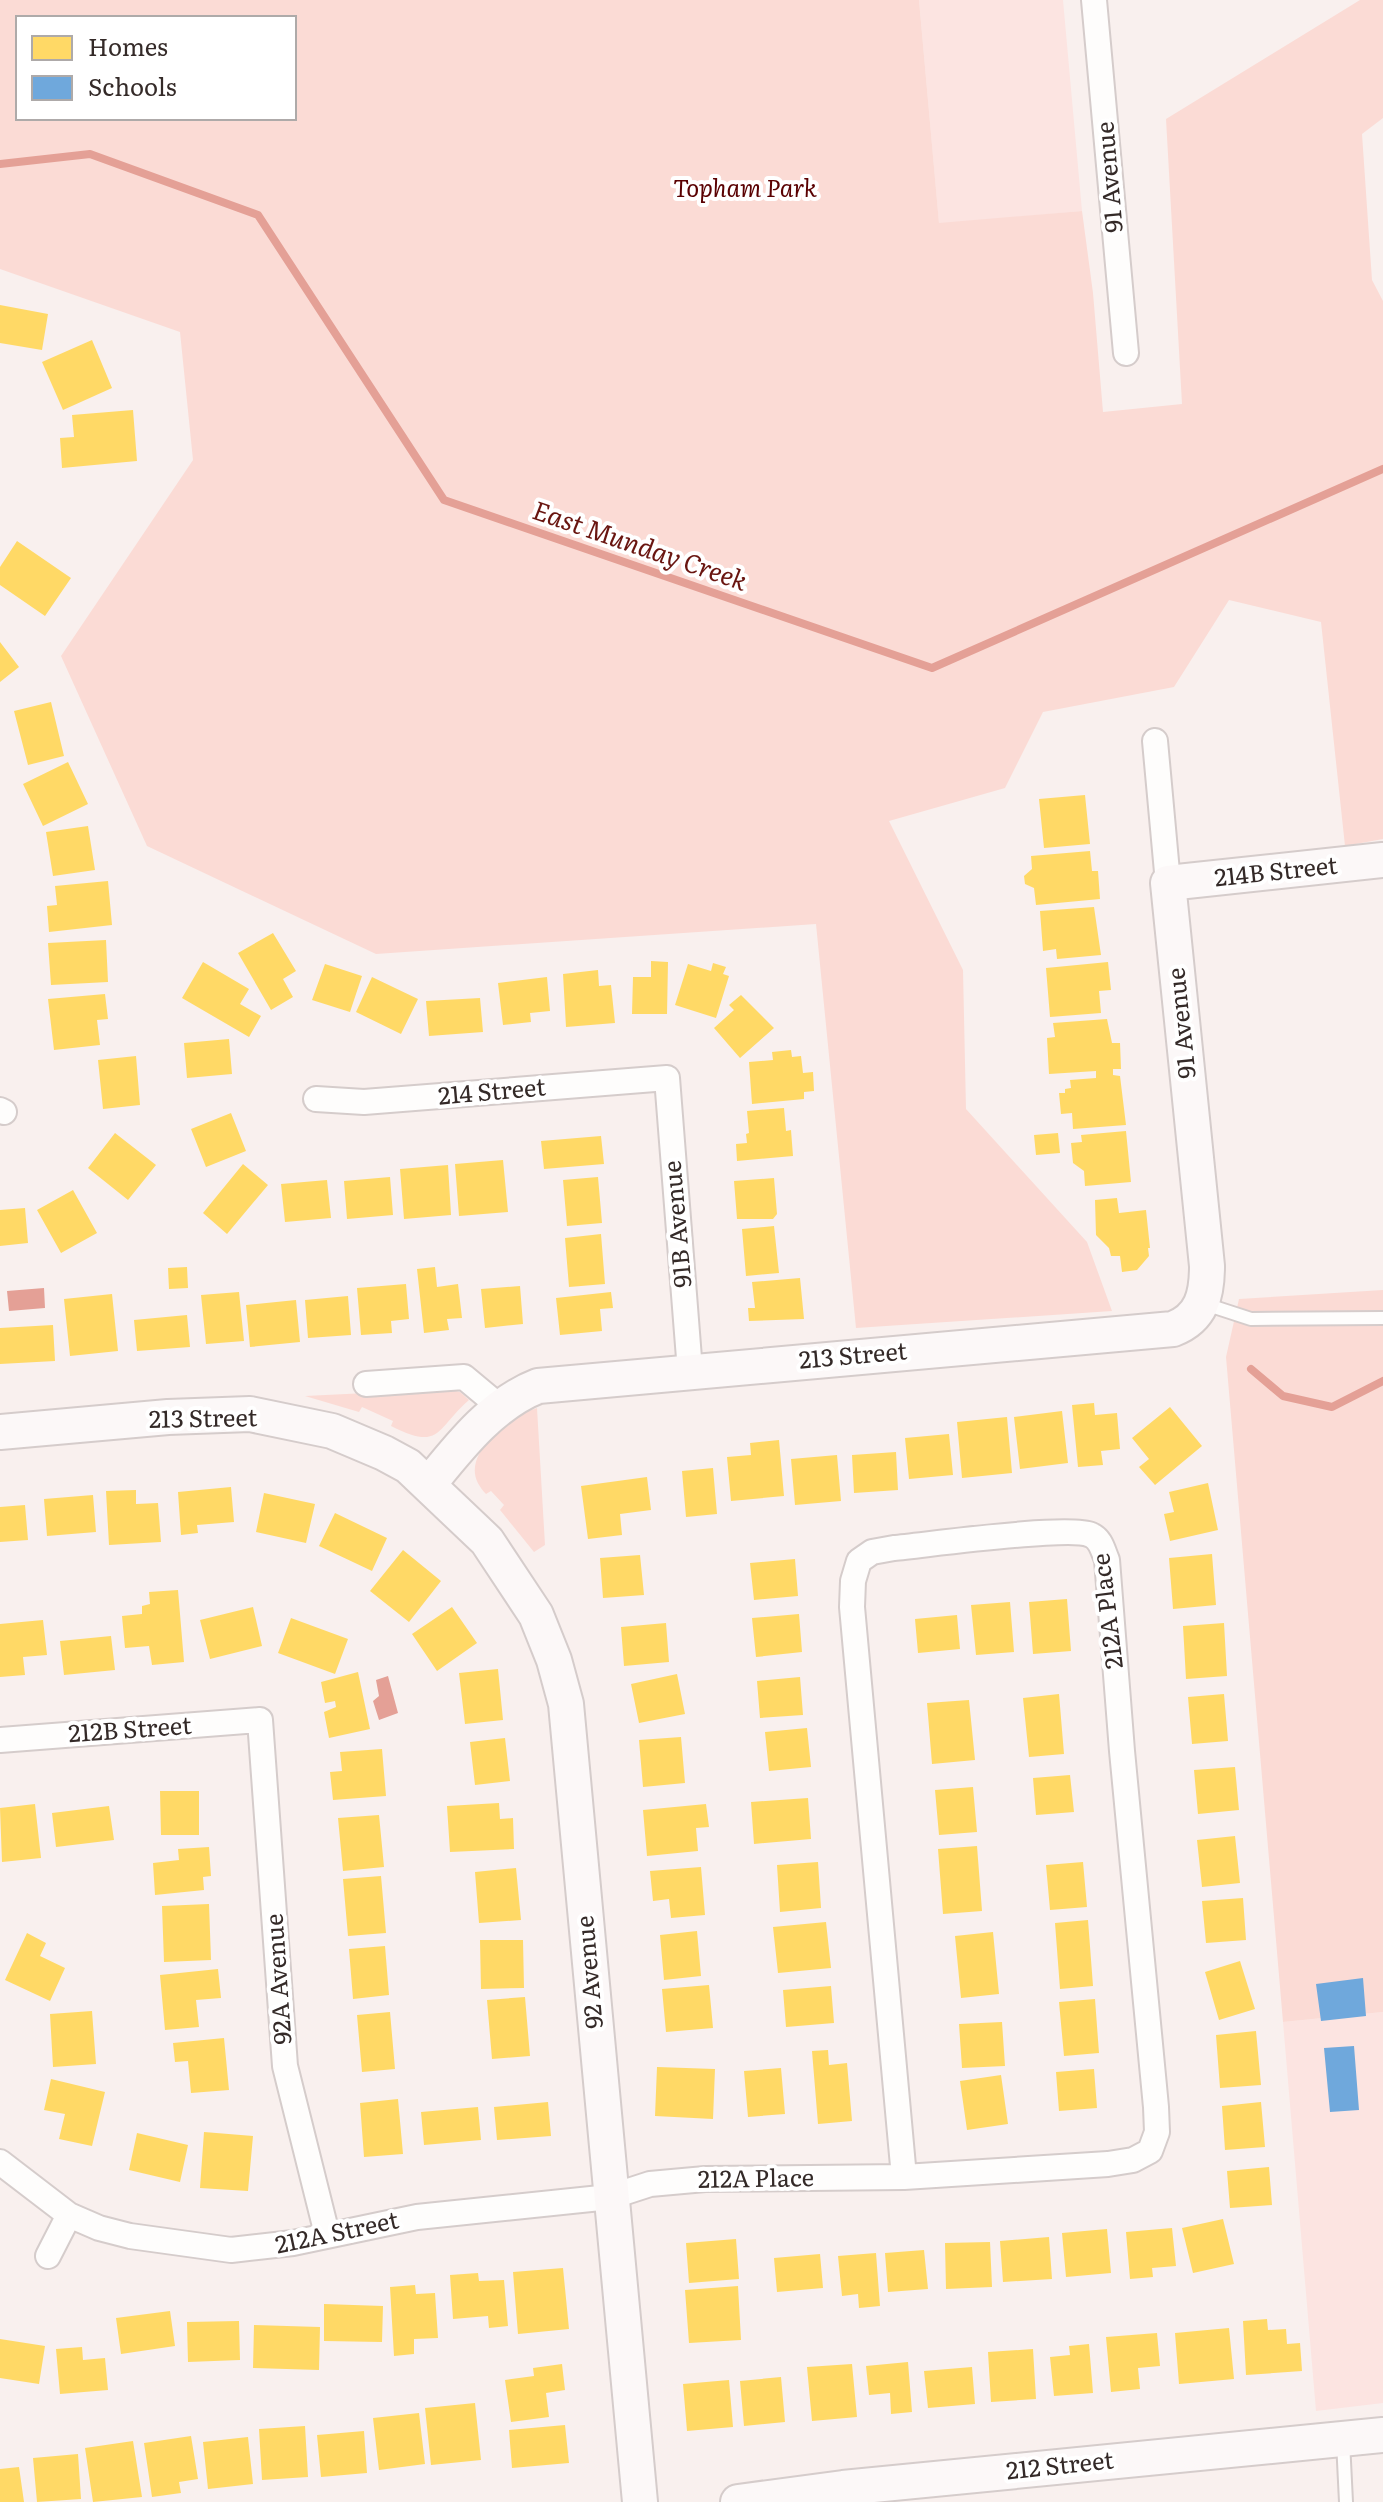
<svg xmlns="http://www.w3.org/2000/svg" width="1383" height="2502" viewBox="0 0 1383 2502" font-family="Literata,serif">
<rect width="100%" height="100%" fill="#f9f0ee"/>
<path fill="#fce4e1" d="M919,0H1063L1082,211L939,224Z
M1383,2012V2403L1316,2411L1283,2022Z"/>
<path fill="#fbdbd5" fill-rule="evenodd" d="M0,0H919L939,223L1082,211L1093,293L1103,412L1182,404L1166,119L1360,0H1383V118L1362,134L1372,280L1383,301V839L1345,846L1321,622L1229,600L1174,687L1043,712L1005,788L889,821L963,970L966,1109L1087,1242L1112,1311L856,1328L816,924L376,954L147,846L61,656L193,460L180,332L0,269ZM18,18H294V118H18Z
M1383,1290V2012L1283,2022L1226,1357L1239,1299Z
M449,1389L460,1392L469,1400C435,1430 441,1451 391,1426L393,1421L362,1407L359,1412L305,1396Z
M537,1408L545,1545L534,1552L500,1510L504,1505L491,1491L486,1494C474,1481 471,1469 480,1452L476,1449L517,1415Z"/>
<path fill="#e4a096" d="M44,1288L45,1308L9,1311L7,1291Z
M388,1676L398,1713L379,1720L373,1701L379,1696L376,1680Z"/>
<path fill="#ffd966" d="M0,305L48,314L42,350L0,343Z
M92,340L112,388L63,410L42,362Z
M133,410L137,461L62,468L60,438L74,437L72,415Z
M17,541L71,578L45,616L0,585V567Z
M0,642L19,667L0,682Z
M51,702L64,756L28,765L14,711Z
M68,762L88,804L43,826L23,784Z
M1085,795L1090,844L1044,848L1039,799Z
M88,826L95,870L53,876L46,832Z
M1090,851L1092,871H1098L1100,899L1036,905L1034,888L1025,884L1024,876L1032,869L1031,856Z
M108,881L112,925L49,932L47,906L57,905L55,886Z
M1094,907L1101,955L1057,959L1056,949L1043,951L1040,911Z
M273,933L296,971L283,979L293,997L271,1010L238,953Z
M106,940L108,982L51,985L48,943Z
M651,961L668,962L667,1014H632L633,977H651Z
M203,962L249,989L240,1004L261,1016L249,1037L182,998Z
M1108,962L1111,990L1099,991L1101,1013L1050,1017L1046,968Z
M713,963L726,967L723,974L729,976L716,1018L675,1005L688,964L711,971Z
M325,964L362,976L350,1012L312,1000Z
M598,970L599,986L611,985L615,1023L566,1027L563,974Z
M372,977L418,999L401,1034L356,1012Z
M547,977L550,1011L530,1013L531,1022L503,1025L498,983Z
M105,994L108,1019L97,1020L100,1045L54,1050L48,999Z
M741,995L774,1028L740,1058L714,1028L734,1010L729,1005Z
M480,998L483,1032L429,1036L426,1001Z
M1107,1019L1112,1043H1120L1121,1069H1113V1075L1120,1076L1126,1125L1073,1129L1072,1113L1061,1114L1059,1093H1065V1089L1071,1088L1070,1080L1096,1078V1071L1049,1074L1047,1038L1055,1037L1053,1023Z
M229,1039L232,1074L187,1078L184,1043Z
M791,1050L792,1057L801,1056L803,1073L813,1072L814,1091L804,1092V1099L752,1104L749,1062L773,1060L772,1052Z
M136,1056L140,1105L103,1109L98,1060Z
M784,1108L786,1131L791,1130L793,1156L737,1161L736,1144L747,1143L746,1134L749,1133L747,1111Z
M231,1113L246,1151L206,1167L191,1129Z
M1126,1131L1131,1182L1085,1186L1084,1171L1073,1163L1071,1143L1082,1142L1081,1135Z
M115,1133L156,1165L128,1200L88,1168Z
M1058,1133L1060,1153L1036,1155L1034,1135Z
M601,1136L604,1164L544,1169L541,1141Z
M503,1160L508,1212L459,1216L455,1164Z
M243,1164L268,1185L227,1234L203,1213Z
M448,1165L451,1215L404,1219L400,1169Z
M390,1177L393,1215L347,1219L344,1181Z
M598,1177L602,1223L567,1226L563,1180Z
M774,1178L777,1214L773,1219H737L734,1181Z
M327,1180L331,1218L285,1222L281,1184Z
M73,1190L97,1233L61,1253L37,1210Z
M1117,1198L1119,1213L1146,1210L1150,1248H1148L1149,1256L1137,1270L1122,1272L1120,1256H1111L1109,1248L1096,1235L1095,1200Z
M25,1208L28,1243L0,1246V1210Z
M774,1226L779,1273L746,1276L742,1229Z
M601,1234L605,1284L569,1287L565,1238Z
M187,1267L188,1288L169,1289L168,1268Z
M435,1267L437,1287L458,1284L462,1318L447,1319L449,1330L424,1333L417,1269Z
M800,1278L804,1319L749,1321L748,1308H755L752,1282Z
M406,1284L409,1319L391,1321L392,1333L361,1335L357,1288Z
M520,1286L523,1324L485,1328L481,1289Z
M239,1292L244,1341L206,1344L201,1295Z
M611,1292L613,1308L600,1309L602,1331L560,1335L556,1298Z
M112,1294L118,1351L70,1356L64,1299Z
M348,1296L351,1335L308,1338L305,1300Z
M296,1300L300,1342L250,1347L246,1305Z
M187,1315L190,1347L137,1351L134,1320Z
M53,1325L55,1361L0,1364V1328Z
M1094,1403L1095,1415L1117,1413L1120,1449L1101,1451L1103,1465L1078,1467L1072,1405Z
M1170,1407L1202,1446L1155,1485L1139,1467L1149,1459L1132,1438Z
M1062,1411L1068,1463L1020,1469L1014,1417Z
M1007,1417L1012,1473L962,1478L957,1422Z
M949,1434L953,1475L909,1479L905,1438Z
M779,1440L784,1496L731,1501L727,1457L751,1455L750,1443Z
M896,1452L898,1490L854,1493L852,1455Z
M837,1455L841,1501L795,1505L791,1459Z
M713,1468L717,1514L686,1517L682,1471Z
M647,1477L651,1510L620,1514L622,1535L588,1539L581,1486Z
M1208,1483L1218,1530L1170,1541L1164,1514L1174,1512L1169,1492Z
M231,1487L234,1522L197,1525L198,1533L181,1535L178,1492Z
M136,1490V1504L158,1503L161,1542L109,1545L106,1491Z
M264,1493L315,1504L306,1543L256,1532Z
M93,1495L96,1532L47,1536L44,1499Z
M25,1505L28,1540L0,1542V1507Z
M335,1513L387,1538L372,1571L319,1546Z
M403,1550L441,1581L409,1622L370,1591Z
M1212,1554L1216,1605L1173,1609L1169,1558Z
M640,1555L644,1595L603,1598L600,1558Z
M795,1559L798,1596L754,1600L750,1563Z
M178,1590L184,1662L152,1665L149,1646L125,1648L122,1616L142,1614V1606L150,1604L149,1592Z
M1067,1599L1071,1651L1033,1654L1029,1602Z
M1010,1602L1014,1652L976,1655L971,1605Z
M253,1607L262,1646L210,1659L200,1620Z
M452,1607L477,1643L437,1671L412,1634Z
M799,1614L802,1652L756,1657L752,1618Z
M957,1615L960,1649L918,1653L915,1619Z
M291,1618L348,1639L335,1674L278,1653Z
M43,1620L47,1655L23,1657L25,1675L0,1677V1624Z
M666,1623L669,1662L624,1666L621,1627Z
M1224,1623L1227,1676L1186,1679L1183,1626Z
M111,1636L115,1670L64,1675L60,1641Z
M498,1669L503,1720L465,1724L459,1673Z
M358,1672L370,1729L329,1738L324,1712L336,1707L335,1701L325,1703L321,1682Z
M677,1674L685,1714L639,1723L631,1684Z
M800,1677L803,1715L760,1718L757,1681Z
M1059,1694L1064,1754L1029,1757L1023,1698Z
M1224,1694L1228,1741L1192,1744L1188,1697Z
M969,1700L975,1760L932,1764L927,1703Z
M807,1728L811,1767L769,1771L765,1732Z
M681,1737L685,1783L643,1787L639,1740Z
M505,1738L510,1781L475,1785L470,1742Z
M382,1749L386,1796L333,1800L330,1772L342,1771L340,1752Z
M1235,1767L1239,1810L1198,1814L1194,1770Z
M1070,1775L1074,1812L1036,1815L1033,1778Z
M973,1787L977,1832L939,1835L935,1790Z
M160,1791H199V1835H161Z
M808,1798L811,1839L754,1844L751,1802Z
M499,1803L500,1819L513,1818L514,1849L450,1852L447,1806Z
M35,1804L41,1858L2,1862L0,1808Z
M706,1804L709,1827L696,1828L698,1851L647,1856L643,1810Z
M109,1806L114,1840L56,1847L52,1813Z
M379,1815L384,1867L343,1871L338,1818Z
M1235,1836L1240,1883L1202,1887L1197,1840Z
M977,1846L982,1911L943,1914L938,1849Z
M209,1847L211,1876L203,1877L204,1890L155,1895L153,1863L179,1860L178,1849Z
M818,1862L821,1908L780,1912L777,1865Z
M1083,1862L1087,1907L1050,1910L1046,1865Z
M701,1867L705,1915L671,1918L669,1899L653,1901L650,1871Z
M516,1868L521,1920L479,1923L475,1872Z
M381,1876L386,1933L348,1936L343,1879Z
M1243,1898L1246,1940L1206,1943L1202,1901Z
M209,1904L211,1960L164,1962L162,1906Z
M1088,1920L1093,1986L1060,1989L1055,1923Z
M826,1922L831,1968L778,1973L773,1927Z
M697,1931L701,1976L664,1980L660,1935Z
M993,1932L999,1994L961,1998L955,1936Z
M27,1933L46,1943L40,1956L65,1968L50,2001L5,1980Z
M480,1940H523L524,1988L481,1989Z
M385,1946L389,1995L353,1999L349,1949Z
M1240,1961L1255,2009L1219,2020L1205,1972Z
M218,1969L221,1998L196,2000L199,2027L165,2030L160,1975Z
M709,1985L713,2028L666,2032L662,1989Z
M831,1986L834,2023L786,2027L783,1990Z
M525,1997L530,2056L492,2059L487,2000Z
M1095,1999L1099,2053L1064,2056L1059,2002Z
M92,2011L96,2064L53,2067L50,2014Z
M390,2012L395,2069L362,2072L357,2015Z
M1002,2022L1005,2066L962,2068L959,2024Z
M1256,2031L1261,2085L1220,2088L1216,2035Z
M224,2038L229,2090L191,2093L188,2061L175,2062L173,2043Z
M828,2050L829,2065L847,2063L852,2121L818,2124L812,2051Z
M657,2067L715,2069L713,2119L655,2116Z
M781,2068L785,2114L748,2117L744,2071Z
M1094,2069L1097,2108L1059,2111L1056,2072Z
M1001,2075L1008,2124L967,2130L960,2081Z
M51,2079L105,2092L92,2146L59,2139L65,2114L44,2110Z
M398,2099L403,2154L364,2157L360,2103Z
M548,2102L551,2136L497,2140L494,2107Z
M1261,2102L1265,2147L1225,2150L1222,2106Z
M478,2107L481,2140L424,2145L421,2112Z
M204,2132L253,2136L248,2191L200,2188Z
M137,2133L188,2145L180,2182L129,2170Z
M1269,2167L1272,2205L1230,2208L1227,2171Z
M1223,2219L1234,2264L1193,2273L1182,2228Z
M1172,2228L1176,2266L1152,2268L1153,2277L1130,2279L1126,2232Z
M1107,2229L1111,2273L1066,2277L1062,2233Z
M1049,2237L1052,2279L1003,2282L1000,2241Z
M736,2239L739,2279L689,2283L686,2243Z
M990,2242L992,2287L946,2289L945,2243Z
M924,2250L928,2289L888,2292L885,2253Z
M876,2253L880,2306L859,2308L858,2294L842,2296L838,2256Z
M820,2254L823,2288L777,2292L774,2258Z
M563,2268L569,2329L518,2334L513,2272Z
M478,2273L479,2281L504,2280L508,2326L489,2328L488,2316L453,2319L450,2275Z
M415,2285L416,2294L435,2293L438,2338L414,2339V2354L394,2356L390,2287Z
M738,2286L741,2340L689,2343L685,2290Z
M324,2304L383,2306L382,2342L324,2341Z
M170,2311L175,2346L121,2354L116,2318Z
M1267,2319L1268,2330L1286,2329L1287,2344L1300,2343L1302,2371L1246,2375L1243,2321Z
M239,2321L240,2360L188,2362L187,2322Z
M254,2325L320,2327L319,2370L253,2368Z
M1229,2328L1234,2379L1179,2384L1175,2333Z
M1157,2333L1160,2366L1138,2368L1140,2389L1111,2392L1106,2337Z
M0,2339L45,2346L39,2384L0,2378Z
M1089,2344L1093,2393L1054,2396L1050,2357L1070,2355L1069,2346Z
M82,2347L83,2360L105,2358L108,2390L60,2394L56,2349Z
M1033,2349L1036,2399L991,2402L988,2352Z
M908,2362L912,2412L891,2414L890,2393L869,2395L866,2366Z
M562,2364L565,2390L546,2393L549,2417L511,2422L505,2380L534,2376L533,2368Z
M852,2364L857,2417L812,2421L807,2367Z
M972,2367L975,2404L928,2408L924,2371Z
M781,2377L785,2422L744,2426L740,2381Z
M729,2380L733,2427L687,2431L683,2384Z
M475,2403L481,2460L431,2465L425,2408Z
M419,2413L425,2464L379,2470L373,2418Z
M565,2425L569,2463L512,2468L509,2430Z
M305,2426L308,2477L262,2480L259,2429Z
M364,2431L367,2473L321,2477L317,2435Z
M191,2436L198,2479L179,2482L181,2493L152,2497L144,2443Z
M248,2437L253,2484L208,2489L203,2442Z
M133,2441L142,2497L93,2502L85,2448Z
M78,2454L81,2499L37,2502L33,2458Z
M19,2467L24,2502H0V2469Z"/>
<path fill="#6fa8dc" d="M1363,1978L1366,2016L1321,2021L1316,1984Z
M1354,2046L1359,2110L1330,2112L1324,2048Z"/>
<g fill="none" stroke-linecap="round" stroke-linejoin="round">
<path stroke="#e4a096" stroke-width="8" d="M0,164L90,154L258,215L444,500L932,668L1383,469
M1251,1369L1283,1396L1332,1407L1383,1381"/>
<defs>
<path id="lane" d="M1205,1304L1251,1319L1383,1318
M1343,2441L1346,2502"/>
<path id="street" d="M1094,0L1126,353
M1155,741L1168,883
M316,1099L364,1102L667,1078L690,1371
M0,1110L4,1112
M366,1384L464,1377L500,1407
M0,1740L260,1720L285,2066L327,2234
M0,2162L69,2215L99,2228L130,2236L231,2250L293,2243L417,2217L610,2197L650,2184L705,2179L904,2177L1108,2164L1133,2160L1150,2151L1157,2132L1156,2107L1122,1751L1107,1560C1103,1551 1101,1539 1091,1535C1069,1525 927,1545 894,1548L872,1552L859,1561L853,1581L852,1607L904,2177
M48,2256L69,2215"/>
<path id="secondary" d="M0,1432L168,1417L250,1414L332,1431L384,1453L408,1466L487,1541L536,1615L554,1660L566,1704L640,2502
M429,1484C459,1447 492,1404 538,1386L1173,1329C1202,1318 1207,1294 1207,1266L1168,883L1383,860
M738,2502L843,2488L1383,2435"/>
</defs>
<use href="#lane" stroke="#d5cccb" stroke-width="16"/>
<use href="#street" stroke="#d5cccb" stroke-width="28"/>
<use href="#secondary" stroke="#d5cccb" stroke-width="38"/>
<use href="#lane" stroke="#fefdfc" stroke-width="12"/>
<use href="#street" stroke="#fefdfc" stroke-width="24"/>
<use href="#secondary" stroke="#fcf8f8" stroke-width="34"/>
</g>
<g text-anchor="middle" stroke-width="8" stroke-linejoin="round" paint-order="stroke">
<g font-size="24" fill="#342a28" stroke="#fff">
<text transform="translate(1110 177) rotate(-95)" y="8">91 Avenue</text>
<text transform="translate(1276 872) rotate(-6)" y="8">214B Street</text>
<text transform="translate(1182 1023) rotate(-96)" y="8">91 Avenue</text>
<text transform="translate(492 1092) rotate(-5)" y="8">214 Street</text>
<text transform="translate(678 1224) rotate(-95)" y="8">91B Avenue</text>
<text transform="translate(853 1356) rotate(-5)" y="8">213 Street</text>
<text transform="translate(203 1419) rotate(-1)" y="8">213 Street</text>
<text transform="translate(1108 1611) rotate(-97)" y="8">212A Place</text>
<text transform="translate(130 1730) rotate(-4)" y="8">212B Street</text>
<text transform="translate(590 1972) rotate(-95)" y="8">92 Avenue</text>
<text transform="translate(279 1979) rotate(-94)" y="8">92A Avenue</text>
<text transform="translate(756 2179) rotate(-1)" y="8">212A Place</text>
<text transform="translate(337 2233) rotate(-12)" y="8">212A Street</text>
<text transform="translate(1060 2466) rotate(-6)" y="8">212 Street</text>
</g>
<g font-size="24" font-style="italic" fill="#5a0102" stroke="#fff">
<text x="745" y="197">Topham Park</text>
</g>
<g font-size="26" font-style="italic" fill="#691510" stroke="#fff">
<text transform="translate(640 546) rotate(19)" y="9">East Munday Creek</text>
</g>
</g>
<rect x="16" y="16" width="280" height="104" fill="#ffffff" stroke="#aeaaa9" stroke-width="2"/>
<rect x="32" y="36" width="40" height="24" fill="#ffd966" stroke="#aeaaa9" stroke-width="2"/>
<text x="88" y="56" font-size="24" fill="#342a28">Homes</text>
<rect x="32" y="76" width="40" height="24" fill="#6fa8dc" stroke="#aeaaa9" stroke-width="2"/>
<text x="88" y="96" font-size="24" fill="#342a28">Schools</text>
</svg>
